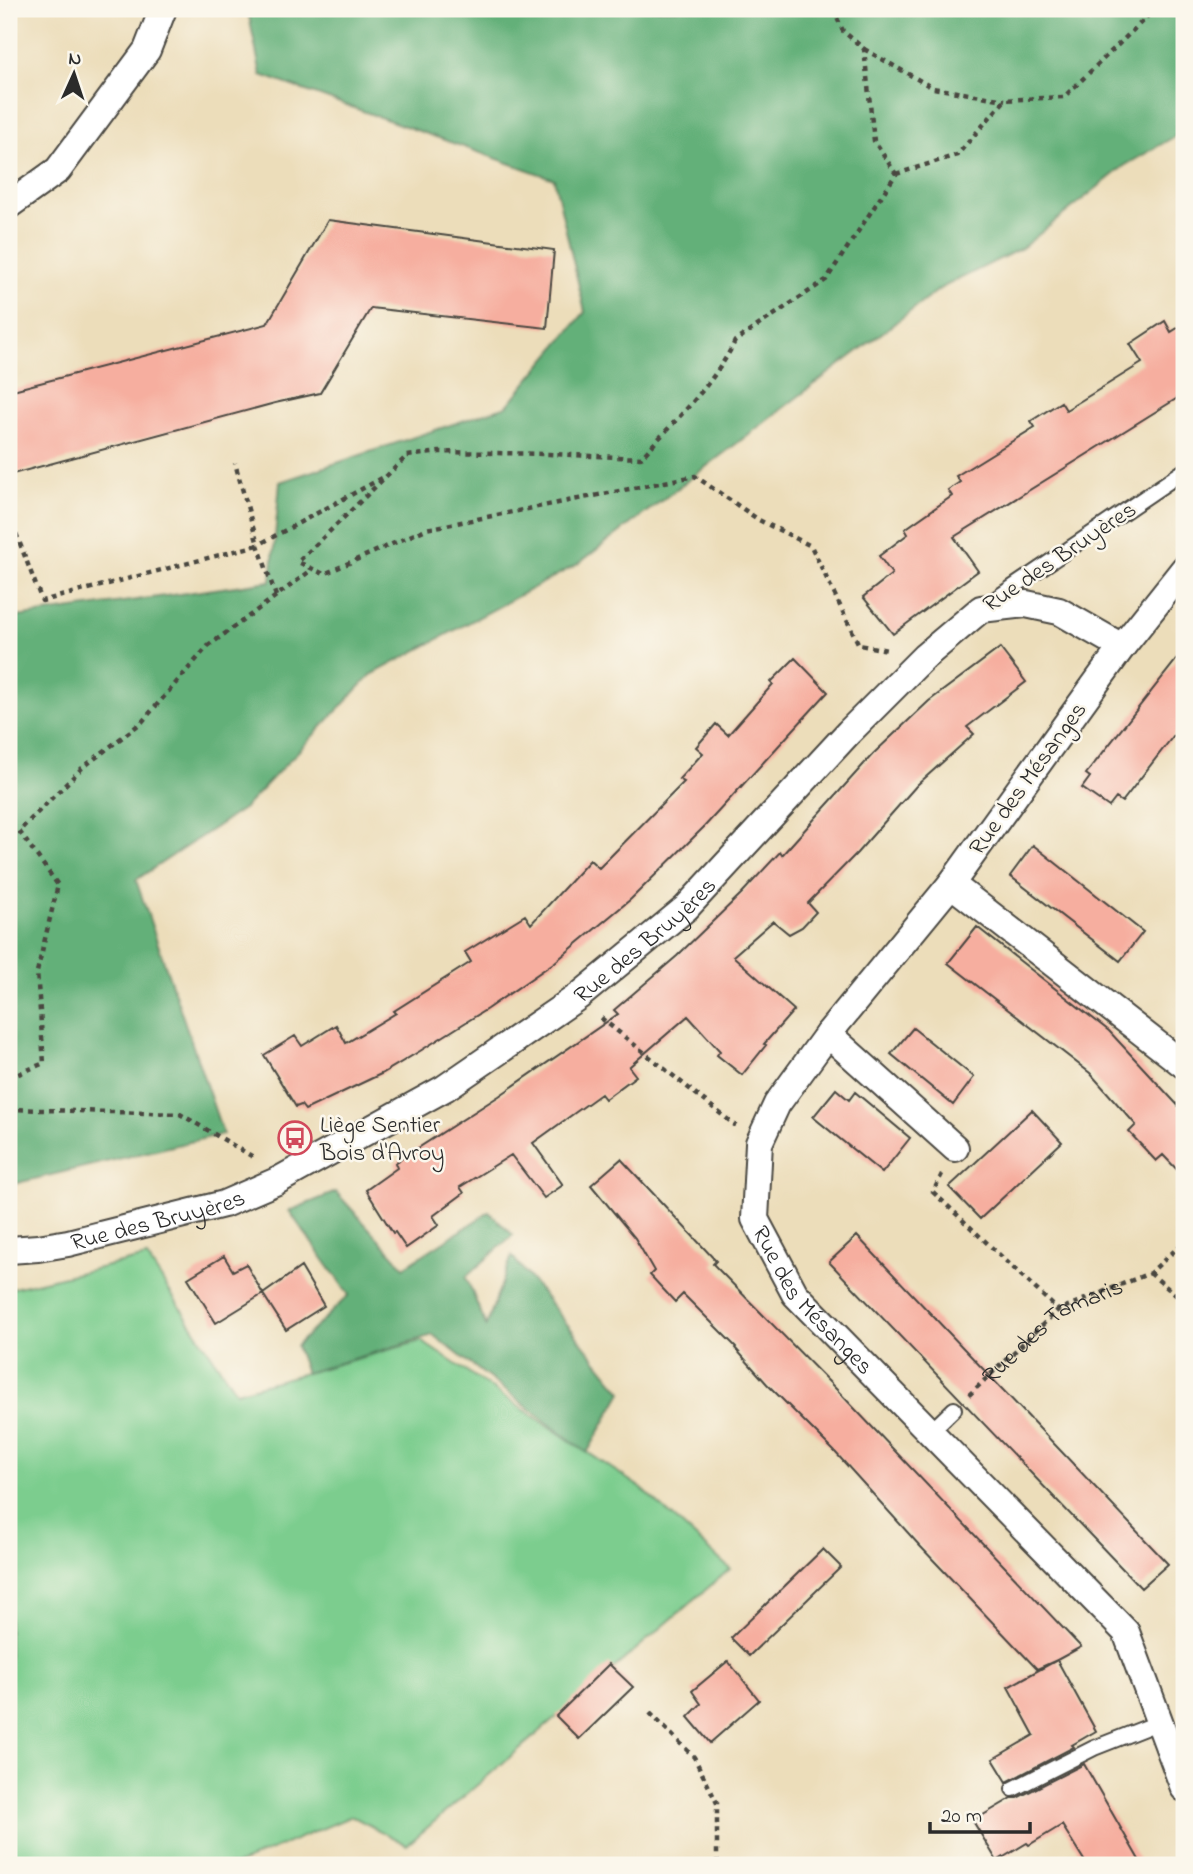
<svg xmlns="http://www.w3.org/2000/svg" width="1193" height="1874" viewBox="0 0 1193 1874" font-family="'Indie Flower',sans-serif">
<rect width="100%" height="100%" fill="#fbf7ec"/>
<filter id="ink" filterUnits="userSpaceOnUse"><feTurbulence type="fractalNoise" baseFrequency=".0143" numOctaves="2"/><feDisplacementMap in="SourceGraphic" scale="14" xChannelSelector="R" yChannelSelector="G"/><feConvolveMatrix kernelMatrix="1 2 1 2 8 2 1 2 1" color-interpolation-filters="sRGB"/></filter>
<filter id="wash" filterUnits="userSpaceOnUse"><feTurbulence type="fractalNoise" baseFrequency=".00686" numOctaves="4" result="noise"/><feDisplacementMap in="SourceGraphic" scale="28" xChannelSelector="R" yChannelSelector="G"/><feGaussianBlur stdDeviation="1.57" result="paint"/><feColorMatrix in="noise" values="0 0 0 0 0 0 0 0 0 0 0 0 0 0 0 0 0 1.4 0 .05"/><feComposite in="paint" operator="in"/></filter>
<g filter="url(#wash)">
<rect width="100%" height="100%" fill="#ecddba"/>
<path fill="#7bcd8e" stroke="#537c5c" stroke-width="2" d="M147,1257L236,1392L421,1341L641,1488L730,1569L407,1845L352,1816L235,1865H9V1289Z"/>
<path fill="#64b079" stroke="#486e52" stroke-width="2" d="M252,9H1184V131L1124,166L1022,248L941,288L578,564L371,675L244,808L136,880L223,1134L9,1185V618L271,581L280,482L507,406L585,312L554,179L261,75L248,11Z
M336,1192L404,1267L489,1212L513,1235L466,1277L486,1326L512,1256L622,1392L587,1453L433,1335L306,1373L296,1346L349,1295L289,1211Z"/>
<g id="blocks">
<path fill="#f6ae9f" d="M328,220L554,250L547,328L371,308L320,393L275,403L9,475V391L267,324Z
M1165,321L1171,332L1184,324V394L954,537L978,571L893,634L863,597L892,574L879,556L908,534L905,529L952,496L948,490L960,482L956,476L1035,427L1031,421L1061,402L1066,410L1142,363L1130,344Z
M1000,648L1026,682L967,727L974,734L917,785L857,853L808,903L816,912L802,927L789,934L773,921L733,956L794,1010L764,1044L766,1045L742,1075L717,1055L720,1051L688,1016L629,1067L636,1076L605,1099L601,1094L533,1143L563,1185L544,1198L511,1155L460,1187L464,1193L433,1216L439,1225L406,1248L395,1232L393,1233L366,1190L397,1168L395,1163L499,1096L618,1014L614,1010L677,956L742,893L780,852L782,855L873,754L929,701Z
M1184,650V722L1122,802L1116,798L1109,807L1082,788L1090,777L1086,774Z
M795,658L828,692L704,827L631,899L555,962L487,1009L420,1051L383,1073L305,1110L301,1105L296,1107L264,1055L295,1036L302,1046L336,1025L346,1043L396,1013L394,1011L471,962L465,952L525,915L531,924L590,860L599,868L684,782L679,779L703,753L696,747L716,724L728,735L773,684L771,682Z
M1033,845L1143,932L1120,961L1010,876Z
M977,927L1109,1031L1184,1112V1177L1163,1155L1156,1161L1129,1132L1136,1125L1090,1073L948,963Z
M913,1028L974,1077L953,1105L891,1054Z
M836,1089L849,1100L855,1092L910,1138L882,1173L813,1117Z
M1032,1110L1062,1142L980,1219L949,1187Z
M621,1159L716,1261L713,1264L837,1390L1081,1647L1057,1660L1096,1731L1072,1745L1074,1747L1007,1782L993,1759L1034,1735L1008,1687L1057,1660L1037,1669L919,1545L835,1452L767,1384L735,1348L736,1347L683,1294L675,1302L650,1275L654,1271L635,1238L591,1185Z
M857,1236L1168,1564L1141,1588L829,1262Z
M224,1256L233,1271L246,1264L263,1294L216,1323L188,1278Z
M301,1267L324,1306L286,1330L263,1294Z
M823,1549L841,1567L749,1656L731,1638Z
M728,1661L759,1700L710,1743L688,1717L701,1704L692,1691Z
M609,1664L633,1687L579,1739L556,1716Z
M1084,1764L1142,1865H1087L1062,1825L1029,1845L1027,1843L997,1861L973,1821L1012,1798H1017Z"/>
</g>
</g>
<g filter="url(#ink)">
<use href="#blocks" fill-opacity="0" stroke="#484640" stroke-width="2"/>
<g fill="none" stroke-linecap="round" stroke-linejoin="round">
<defs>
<path id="lane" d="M988,604L1184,471
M929,1433L954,1409
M1013,1789L1094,1748L1160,1722"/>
<g id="street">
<path d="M9,205L58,170L147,50L163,9"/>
<path id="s2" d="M1184,569L1122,647L951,884L828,1034L777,1104L759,1143L755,1219L795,1294L1126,1632L1184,1788"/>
<path d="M951,884L1184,1065"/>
<path d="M828,1034L955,1148"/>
<path id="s3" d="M9,1250L38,1248L68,1243L224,1204L277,1181L445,1088L579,996L686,908L849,732L924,657L981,609L1026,604L1059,611L1122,647"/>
</g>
</defs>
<use href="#lane" stroke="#484640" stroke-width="18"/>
<use href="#street" stroke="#484640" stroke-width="30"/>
<g stroke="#484640" stroke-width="4.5" stroke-dasharray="5 5" stroke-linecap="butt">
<path d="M833,9L843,31L864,49L874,141L896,174L826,280L735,341C714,385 673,422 641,458L549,454L440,452L407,456L298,562L324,574L426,529L695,476L759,520L811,546L859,645L888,650"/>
<path d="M864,49L933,88L1005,100"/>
<path d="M896,174L957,155L1005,100L1064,97L1155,9"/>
<path d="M9,515L42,601L258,545L235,463"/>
<path d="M276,596L258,545L382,478"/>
<path d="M601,1018L736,1126"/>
<path d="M9,1078L44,1063L37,972L58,885L19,831L81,769L142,722L208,646L313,569"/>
<path d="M9,1109L180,1114L255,1158"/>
<path d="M942,1174L933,1192L1058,1310"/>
<path d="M1150,1273L1184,1302"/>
<path id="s1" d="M969,1395L1058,1310L1150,1273L1184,1242"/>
<path d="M650,1713L694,1757L717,1803V1865"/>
</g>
<use href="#lane" stroke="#fff" stroke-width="14"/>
<use href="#street" stroke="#fff" stroke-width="26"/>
</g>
</g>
<defs>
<symbol id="bus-ring" viewBox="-11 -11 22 22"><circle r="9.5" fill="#fbf7ec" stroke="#d1495b" stroke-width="1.5"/><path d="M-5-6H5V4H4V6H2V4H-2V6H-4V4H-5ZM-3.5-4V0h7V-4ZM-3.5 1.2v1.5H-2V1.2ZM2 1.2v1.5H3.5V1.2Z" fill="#d1495b"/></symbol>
</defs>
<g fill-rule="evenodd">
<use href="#bus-ring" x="276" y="1119" width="38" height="38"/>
</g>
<g text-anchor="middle" stroke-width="5" stroke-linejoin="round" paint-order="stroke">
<g font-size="24" fill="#2b2b2b" stroke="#fbf7ec">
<text transform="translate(1059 556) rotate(-34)" y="8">Rue des Bruyères</text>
<text transform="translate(1027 778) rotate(-54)" y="8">Rue des Mésanges</text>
<text dy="8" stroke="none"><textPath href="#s3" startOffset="719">Rue des Bruyères</textPath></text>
<text dy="8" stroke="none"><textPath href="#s3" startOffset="152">Rue des Bruyères</textPath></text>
<text dy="8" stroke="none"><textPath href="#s2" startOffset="892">Rue des Mésanges</textPath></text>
<text dy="8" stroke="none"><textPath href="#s1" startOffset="107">Rue des Tamaris</textPath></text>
</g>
<g font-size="24" fill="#2b2b2b" stroke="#fbf7ec" text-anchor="start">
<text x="320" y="1132">Liège Sentier<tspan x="320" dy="28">Bois d'Avroy</tspan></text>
</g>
</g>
<rect width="1193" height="1874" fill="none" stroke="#fbf7ec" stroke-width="35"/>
<g transform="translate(74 74) rotate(3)" stroke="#fbf7ec" stroke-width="5" paint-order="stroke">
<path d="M0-5L12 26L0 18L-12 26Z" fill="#2b2b2b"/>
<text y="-10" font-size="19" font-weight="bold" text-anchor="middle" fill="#2b2b2b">N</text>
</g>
<path d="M930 1822v10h100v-10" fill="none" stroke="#2b2b2b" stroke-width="3.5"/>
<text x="941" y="1822" font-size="21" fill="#2b2b2b" stroke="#fbf7ec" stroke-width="5" paint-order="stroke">20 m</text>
</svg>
